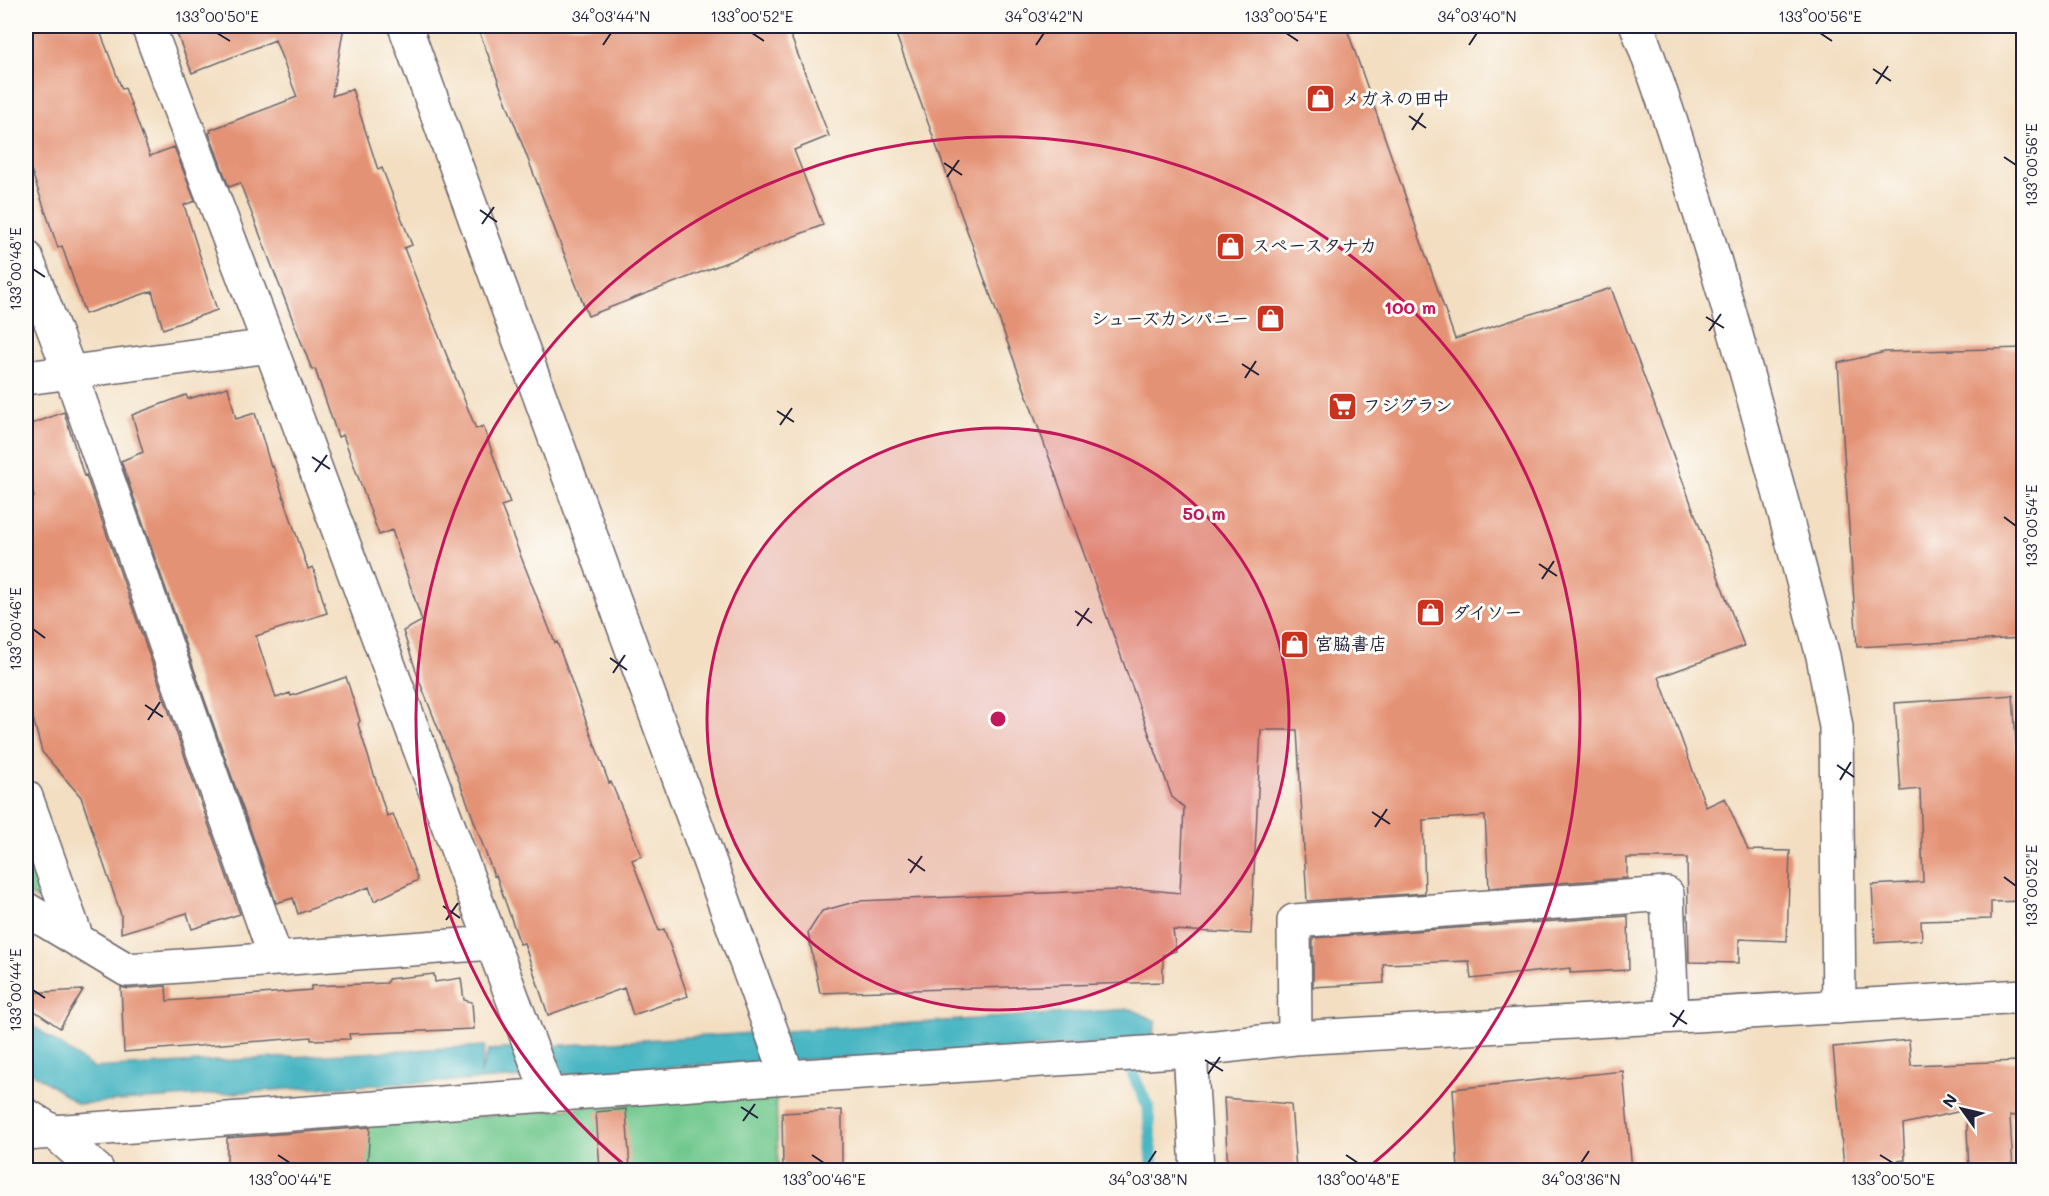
<svg xmlns="http://www.w3.org/2000/svg" width="2049" height="1196" viewBox="0 0 2049 1196" font-family="Mali,'Klee One',sans-serif">
<rect width="100%" height="100%" fill="#fdfcf7"/>
<filter id="ink" filterUnits="userSpaceOnUse"><feTurbulence type="fractalNoise" baseFrequency=".0167" numOctaves="2"/><feDisplacementMap in="SourceGraphic" scale="12" xChannelSelector="R" yChannelSelector="G"/><feConvolveMatrix kernelMatrix="1 2 1 2 8 2 1 2 1" color-interpolation-filters="sRGB"/></filter>
<filter id="wash" filterUnits="userSpaceOnUse"><feTurbulence type="fractalNoise" baseFrequency=".008" numOctaves="4" result="noise"/><feDisplacementMap in="SourceGraphic" scale="24" xChannelSelector="R" yChannelSelector="G"/><feGaussianBlur stdDeviation="1.35" result="paint"/><feColorMatrix in="noise" values="0 0 0 0 0 0 0 0 0 0 0 0 0 0 0 0 0 1.4 0 .05"/><feComposite in="paint" operator="in"/></filter>
<g filter="url(#wash)">
<rect width="100%" height="100%" fill="#f3dec1"/>
<path fill="#70c88d" stroke="#497564" stroke-width="1.5" d="M26,835L52,909L26,892Z
M776,1091L778,1170H365L366,1126Z"/>
<path fill="#48b6c3" stroke="#356c7f" stroke-width="1.5" d="M1131,1009L1156,1021L1151,1042L720,1064L478,1080L288,1089L78,1104L26,1068V1021L93,1068L485,1046L480,1075L489,1050Z"/>
<g fill="none" stroke-linecap="round" stroke-linejoin="round">
<path stroke="#48b6c3" stroke-width="12" d="M1125,1057L1148,1107L1153,1170"/>
</g>
<g id="blocks">
<path fill="#e49274" d="M26,26H98L122,89L125,88L150,156L174,147L195,201L184,205L217,310L163,329L152,291L85,314L62,246L58,248L26,155Z
M174,26H344L332,96L352,89L378,170L382,168L412,245L404,248L476,429L483,426L510,503L501,506L555,643L557,642L609,783L611,782L642,856L632,860L659,931L664,929L688,996L633,1015L624,988L548,1015L524,943L520,944L496,875L494,876L465,796L419,680L403,631L422,621L392,530L379,535L343,435L338,437L315,369L312,370L240,183L229,187L209,133L211,132L210,130L297,97L275,40L192,73Z
M477,26H787L829,136L794,150L823,225L588,316Z
M893,26H1346L1455,339L1611,288L1744,646L1659,677L1706,807L1725,798L1748,850L1790,851L1787,941L1739,939V963L1689,962L1687,858H1627V878L1489,888L1485,816L1423,820L1425,893L1307,901L1297,730H1261L1251,934L1173,930L1176,951L1163,955V982L820,993L808,933L822,911L858,901L1141,889L1180,893L1184,807L1172,797Z
M2024,348V638L1857,647L1838,363L1885,352Z
M228,387L236,419L255,413L271,467L273,466L308,569L313,567L327,613L256,636L276,698L290,693L291,696L346,677L360,721L358,724L387,816L393,814L418,880L374,901L369,887L298,914L293,898L276,903L121,461L143,452L132,415L186,395L188,399Z
M64,412L84,476L86,475L240,914L192,929L187,913L121,933V915L81,797L42,752L26,692V500L34,497L26,471V426Z
M2013,695L2021,820H2024V901L1991,902V919L1921,921L1922,940L1875,943L1872,885L1923,882L1920,789L1901,791L1895,703Z
M1628,916L1629,970L1570,973V968L1471,979L1469,961L1383,964L1384,983L1313,987V938Z
M434,974L435,982L461,978L464,1000L472,1002L474,1029L349,1034L350,1039L311,1040V1037L124,1052L121,987L128,989L166,986L167,1001L311,990V986L387,983L388,979Z
M83,990L60,1028L26,1005V993Z
M1909,1040L1911,1065L2018,1061L2020,1115L2010,1116L2013,1170H1969L1966,1110L1903,1124L1905,1160L1844,1167L1833,1047Z
M1623,1071L1632,1170H1458L1453,1089Z
M1224,1098L1291,1104L1296,1170H1228Z
M626,1109L630,1170H600L596,1112Z
M842,1110V1170H783L782,1113Z
M370,1127L367,1170H227V1138Z"/>
</g>
</g>
<g filter="url(#ink)">
<use href="#blocks" fill-opacity="0" stroke="#6b646a" stroke-width="1.5"/>
<g fill="none" stroke-linecap="round" stroke-linejoin="round">
<defs>
<path id="minor" d="M148,26L270,346L549,1096
M26,257L70,372L276,959
M26,378L270,346
M26,797L77,939
M26,909L127,970L492,943
M1295,1038L1294,921L1667,894L1672,1016
M1190,1050L1197,1170
M26,1134L788,1077L1190,1050L1295,1038L2024,996"/>
<path id="tertiary" d="M405,26L788,1077
M1637,26C1713,231 1766,445 1823,656L1836,727L1839,1007
M26,1115L55,1133L97,1170"/>
</defs>
<use href="#minor" stroke="#6b646a" stroke-width="36"/>
<use href="#tertiary" stroke="#6b646a" stroke-width="36"/>
<use href="#minor" stroke="#fff" stroke-width="33"/>
<use href="#tertiary" stroke="#fff" stroke-width="33"/>
</g>
</g>
<path fill="none" stroke="#22223b" stroke-width="2" d="M217,33L230,41M752,33L764,41M1286,33L1298,41M1820,33L1832,41M603,45L611,33M1036,45L1044,33M1469,45L1477,33M1873,69L1891,81M1876,84L1888,66M1409,116L1426,128M1412,130L1423,113M2004,157L2016,165M944,163L962,175M947,177L959,160M480,210L497,222M482,224L494,207M33,269L45,277M1706,317L1724,328M1709,331L1721,314M1242,364L1259,375M1245,378L1256,361M777,411L794,422M780,425L792,408M312,457L330,469M315,472L327,455M2004,517L2016,526M1539,564L1557,576M1542,579L1554,561M1075,611L1092,623M1077,626L1089,608M33,629L45,638M610,658L627,670M613,673L625,655M145,705L163,717M148,720L160,702M1837,765L1854,777M1840,780L1851,762M1372,812L1390,824M1375,827L1387,809M908,859L925,871M910,873L922,856M2004,877L2016,886M443,906L460,918M446,920L458,903M33,990L45,998M1670,1013L1687,1024M1673,1027L1684,1010M1205,1060L1223,1071M1208,1074L1220,1057M741,1107L758,1118M743,1121L755,1104M278,1155L290,1163M812,1155L824,1163M1346,1155L1358,1163M1880,1155L1893,1163M1148,1163L1156,1151M1581,1163L1589,1151"/>
<circle cx="998" cy="719" r="291" fill="#c2185b" fill-opacity=".12"/>
<g fill="none" stroke="#c2185b" stroke-width="3">
<circle cx="998" cy="719" r="291"/>
<path d="M628 1168A582 582 0 1 1 1368 1168"/>
</g>
<defs>
<symbol id="shop-square" viewBox="-11 -11 22 22"><rect x="-9" y="-9" width="18" height="18" rx="4" fill="#c8321e" stroke="#fdfcf7"/><path d="M-5-2.5h2.3a2.7 3.5 0 0 1 5.4 0H5L5.5 6h-11ZM-1.5-2.5h3a1.5 2.3 0 0 0-3 0Z" fill="#fff"/></symbol>
<symbol id="supermarket-square" viewBox="-11 -11 22 22"><rect x="-9" y="-9" width="18" height="18" rx="4" fill="#c8321e" stroke="#fdfcf7"/><path d="M-6-5.5h2.5l.6 2H6L4.5 2H-2.5L-4.4-4H-6ZM-1.5 3.2a1.3 1.3 0 1 0 .1 0ZM3 3.2a1.3 1.3 0 1 0 .1 0Z" fill="#fff"/></symbol>
</defs>
<g fill-rule="evenodd">
<use href="#shop-square" x="1304" y="82" width="33" height="33"/>
<use href="#shop-square" x="1214" y="230" width="33" height="33"/>
<use href="#shop-square" x="1254" y="302" width="33" height="33"/>
<use href="#supermarket-square" x="1326" y="390" width="33" height="33"/>
<use href="#shop-square" x="1414" y="596" width="33" height="33"/>
<use href="#shop-square" x="1278" y="628" width="33" height="33"/>
</g>
<g text-anchor="middle" stroke-width="6" stroke-linejoin="round" paint-order="stroke">
<g font-size="18" font-weight="bold" fill="#22223b" stroke="#fdfcf7" text-anchor="start">
<text x="1342" y="105">メガネの田中</text>
<text x="1252" y="252">スペースタナカ</text>
<text x="1249" y="325" text-anchor="end">シューズカンパニー</text>
<text x="1363" y="412">フジグラン</text>
<text x="1452" y="619">ダイソー</text>
<text x="1315" y="650">宮脇書店</text>
</g>
</g>
<circle cx="998" cy="719" r="9" fill="#c2185b" stroke="#fdfcf7" stroke-width="3"/>
<g font-size="18" text-anchor="middle" font-weight="bold" fill="#c2185b" stroke="#fdfcf7" stroke-width="6" stroke-linejoin="round" paint-order="stroke">
<text x="1410" y="314">100 m</text>
<text x="1204" y="520">50 m</text>
</g>
<rect width="2049" height="1196" fill="none" stroke="#fdfcf7" stroke-width="66"/>
<g transform="translate(1962 1109) rotate(304)" stroke="#fdfcf7" stroke-width="4.5" paint-order="stroke">
<path d="M0-4.5L10 22L0 15L-10 22Z" fill="#22223b"/>
<text y="-9" font-size="16" font-weight="bold" text-anchor="middle" fill="#22223b">N</text>
</g>
<rect x="33" y="33" width="1983" height="1130" fill="none" stroke="#22223b" stroke-width="2"/>
<g font-size="15" text-anchor="middle" fill="#22223b">
<text x="217" y="22">133°00'50"E</text>
<text x="611" y="22">34°03'44"N</text>
<text x="752" y="22">133°00'52"E</text>
<text x="1044" y="22">34°03'42"N</text>
<text x="1286" y="22">133°00'54"E</text>
<text x="1477" y="22">34°03'40"N</text>
<text x="1820" y="22">133°00'56"E</text>
<text transform="translate(2032 165) rotate(-90)" y="5">133°00'56"E</text>
<text transform="translate(16 269) rotate(-90)" y="5">133°00'48"E</text>
<text transform="translate(2032 526) rotate(-90)" y="5">133°00'54"E</text>
<text transform="translate(16 629) rotate(-90)" y="5">133°00'46"E</text>
<text transform="translate(2032 886) rotate(-90)" y="5">133°00'52"E</text>
<text transform="translate(16 990) rotate(-90)" y="5">133°00'44"E</text>
<text x="290" y="1185">133°00'44"E</text>
<text x="824" y="1185">133°00'46"E</text>
<text x="1148" y="1185">34°03'38"N</text>
<text x="1358" y="1185">133°00'48"E</text>
<text x="1581" y="1185">34°03'36"N</text>
<text x="1893" y="1185">133°00'50"E</text>
</g>
</svg>
